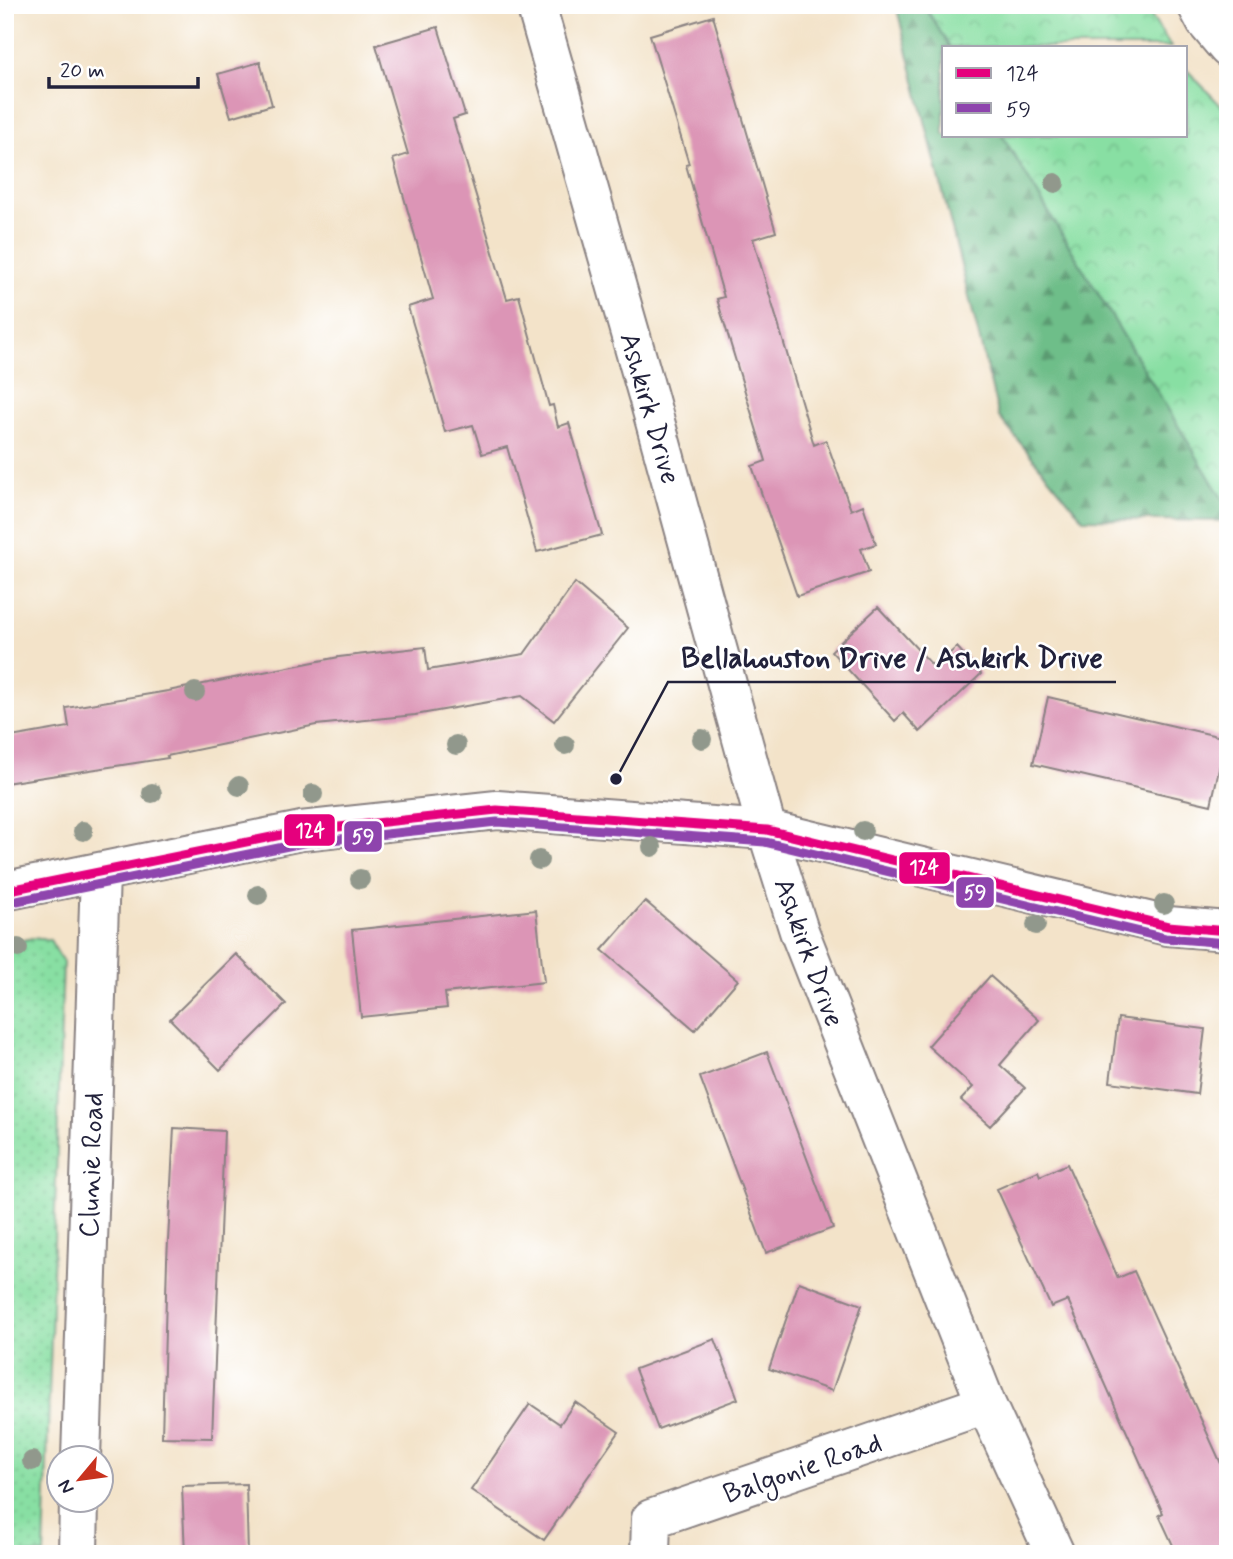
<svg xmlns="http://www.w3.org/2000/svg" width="1233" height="1559" viewBox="0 0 1233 1559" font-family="Mynerve,sans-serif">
<defs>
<pattern id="grass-dots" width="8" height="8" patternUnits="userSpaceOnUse" patternTransform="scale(1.75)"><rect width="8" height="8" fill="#88dfa3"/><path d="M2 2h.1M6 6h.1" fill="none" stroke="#75bf8d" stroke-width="1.8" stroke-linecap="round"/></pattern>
<pattern id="forest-firs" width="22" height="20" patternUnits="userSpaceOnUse" patternTransform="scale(1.75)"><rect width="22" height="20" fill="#6ebe89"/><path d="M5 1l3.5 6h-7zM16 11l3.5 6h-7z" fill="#5a9a71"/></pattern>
<pattern id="park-crowns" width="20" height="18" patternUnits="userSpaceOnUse" patternTransform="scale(1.75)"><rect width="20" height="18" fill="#88dfa3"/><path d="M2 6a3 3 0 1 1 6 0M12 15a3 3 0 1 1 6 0" fill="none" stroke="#75bf8d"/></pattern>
</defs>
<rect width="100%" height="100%" fill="#fff"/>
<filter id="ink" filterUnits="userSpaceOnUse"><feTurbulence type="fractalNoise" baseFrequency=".0143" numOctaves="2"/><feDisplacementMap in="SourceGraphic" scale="14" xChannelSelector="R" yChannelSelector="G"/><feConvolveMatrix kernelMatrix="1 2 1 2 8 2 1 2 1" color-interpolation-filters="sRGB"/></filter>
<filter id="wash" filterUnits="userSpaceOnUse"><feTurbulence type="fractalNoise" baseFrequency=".00686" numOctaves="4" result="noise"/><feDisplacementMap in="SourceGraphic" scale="28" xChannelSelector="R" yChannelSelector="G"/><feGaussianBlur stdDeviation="1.57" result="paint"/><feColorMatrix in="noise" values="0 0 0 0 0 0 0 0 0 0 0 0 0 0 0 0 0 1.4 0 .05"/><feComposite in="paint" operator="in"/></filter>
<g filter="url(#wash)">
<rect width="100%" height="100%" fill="#f3e3c9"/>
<path fill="url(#grass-dots)" stroke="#55806f" stroke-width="2" d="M32,938L50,940L63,962L44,1554H5V945Z"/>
<path fill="url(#forest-firs)" stroke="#487062" stroke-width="2" d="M896,5H924L950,47H944V135H1002L1228,508V521L1083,519L999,417Z"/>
<path fill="url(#park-crowns)" stroke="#55806f" stroke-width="2" d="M924,5H1144L1171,47H950Z
M1186,69L1228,113V508L1002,135H1186Z"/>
<g id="blocks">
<path fill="#dc95b6" d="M713,16L776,232L753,239L814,445L826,440L851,510L863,505L876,544L861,549L869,572L797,596L752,466L766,461L717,299L724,297L686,165L689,164L650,35Z
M438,27L465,115L453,119L507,299L519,296L549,406L553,405L558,427L569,423L602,535L537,552L507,447L482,454L473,425L445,432L408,307L433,299L393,159L408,154L376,45Z
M260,62L272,105L231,117L218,74Z
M575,583L628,628L554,721L522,696L415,715L316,725L167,756L168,758L5,783V738L69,727L66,708L168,691L339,657L425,647L428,670L524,654Z
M878,607L934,667L957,647L981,674L920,732L903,713L895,721L831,651Z
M1048,697L1226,738L1211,805L1033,764Z
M645,901L738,980L695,1030L602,950Z
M536,910L544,982L445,993L447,1008L361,1017L352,930Z
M236,954L286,1004L220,1070L170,1019Z
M990,976L1039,1020L1000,1065L1025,1088L990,1126L961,1100L973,1087L928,1046Z
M1118,1018L1205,1029L1197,1094L1110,1082Z
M767,1052L833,1228L766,1253L700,1077Z
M174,1128L224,1131L212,1438L162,1437L167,1260Z
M1067,1164L1118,1278L1134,1271L1228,1479V1554H1177L1159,1515L1163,1513L1068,1300L1051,1307L997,1189L1038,1171L1040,1176Z
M799,1282L862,1305L832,1391L769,1369Z
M715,1339L738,1399L658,1429L635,1369Z
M575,1402L619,1432L544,1540L471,1490L530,1404L560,1424Z
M246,1484L248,1554H185L182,1486Z"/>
</g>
</g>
<g filter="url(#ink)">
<use href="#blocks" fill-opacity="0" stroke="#8a8282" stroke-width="2"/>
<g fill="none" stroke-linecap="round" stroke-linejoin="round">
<defs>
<path id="minor" d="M536,5L648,396L767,830L799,931L986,1404L1055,1554
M1197,5L1206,22L1228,48
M5,891L301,831L497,810L767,830L1168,926L1228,931
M81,1458L100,873
M78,1554L79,1500
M650,1554L651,1519L986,1404"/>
</defs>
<use href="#minor" stroke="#8a8282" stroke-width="42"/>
<use href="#minor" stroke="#fff" stroke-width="38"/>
<defs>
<path id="bus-1" d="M5,891L301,831L497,810L767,830L1168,926L1228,931"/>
<path id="bus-2" d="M7,903L303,843L497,822L765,842L1165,938L1227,943"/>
</defs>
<use href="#bus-1" stroke="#fff" stroke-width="14"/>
<use href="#bus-2" stroke="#fff" stroke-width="14"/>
<use href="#bus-1" stroke="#e5007d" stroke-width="9"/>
<use href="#bus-2" stroke="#8e44ad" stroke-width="9"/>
</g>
<g fill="#91988c">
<circle cx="1055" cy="183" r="10"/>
<circle cx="195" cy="692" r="10"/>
<circle cx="702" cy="739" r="10"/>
<circle cx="456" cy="745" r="10"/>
<circle cx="565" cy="745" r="10"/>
<circle cx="239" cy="786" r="10"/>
<circle cx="152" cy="793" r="10"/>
<circle cx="313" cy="794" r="10"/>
<circle cx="83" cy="831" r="10"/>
<circle cx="863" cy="831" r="10"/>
<circle cx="652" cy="847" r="10"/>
<circle cx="539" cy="860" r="10"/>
<circle cx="360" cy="879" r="10"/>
<circle cx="258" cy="895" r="10"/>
<circle cx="1164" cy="904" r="10"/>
<circle cx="1036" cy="925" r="10"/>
<circle cx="18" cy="948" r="10"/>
<circle cx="32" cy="1461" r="10"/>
</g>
</g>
<g text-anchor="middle" stroke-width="5" stroke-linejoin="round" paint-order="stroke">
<g font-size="28" fill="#22223b" stroke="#fff">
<text transform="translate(651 408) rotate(74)" y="10">Ashkirk Drive</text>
<text transform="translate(810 952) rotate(70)" y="10">Ashkirk Drive</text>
<text transform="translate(90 1165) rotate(-88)" y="10">Clunie Road</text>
<text transform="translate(802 1467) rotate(-19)" y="10">Balgonie Road</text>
</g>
</g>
<path fill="none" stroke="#22223b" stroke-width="2.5" d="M616 779L668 682H1116"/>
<circle fill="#22223b" stroke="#fff" stroke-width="2.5" cx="616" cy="779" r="7"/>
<g font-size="30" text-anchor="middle" font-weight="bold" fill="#22223b" stroke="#fff" stroke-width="5" stroke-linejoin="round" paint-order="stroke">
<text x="892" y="667">Bellahouston Drive / Ashkirk Drive</text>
</g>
<g stroke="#fff" stroke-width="2.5">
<rect x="283" y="813" width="53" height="34" rx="7" fill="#e5007d"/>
<rect x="343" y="820" width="40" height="33" rx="7" fill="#8e44ad"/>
<rect x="898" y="851" width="53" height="34" rx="7" fill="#e5007d"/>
<rect x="955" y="876" width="40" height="33" rx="7" fill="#8e44ad"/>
</g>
<g font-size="19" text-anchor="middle" font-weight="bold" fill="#fff">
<text x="310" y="837">124</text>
<text x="363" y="843">59</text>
<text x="924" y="874">124</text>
<text x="975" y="899">59</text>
</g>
<rect width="1233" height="1559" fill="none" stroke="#fff" stroke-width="28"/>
<rect x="942" y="46" width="245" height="91" fill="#ffffff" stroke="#a7a7b1" stroke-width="2"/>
<rect x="956" y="68" width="35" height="10" fill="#e5007d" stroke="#a7a7b1" stroke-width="2"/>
<text x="1006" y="80" font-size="21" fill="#22223b">124</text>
<rect x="956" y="103" width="35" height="10" fill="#8e44ad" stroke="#a7a7b1" stroke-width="2"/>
<text x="1006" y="116" font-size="21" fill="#22223b">59</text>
<g transform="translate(80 1479) rotate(241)"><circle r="33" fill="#ffffff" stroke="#a7a7b1" stroke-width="2"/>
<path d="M0-5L12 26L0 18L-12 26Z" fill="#c8321e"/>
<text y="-10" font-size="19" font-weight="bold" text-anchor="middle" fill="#22223b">N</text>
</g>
<path d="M49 77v10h149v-10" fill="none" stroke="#22223b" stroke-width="3.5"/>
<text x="60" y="77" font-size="21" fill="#22223b" stroke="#ffffff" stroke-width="5" paint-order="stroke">20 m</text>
</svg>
